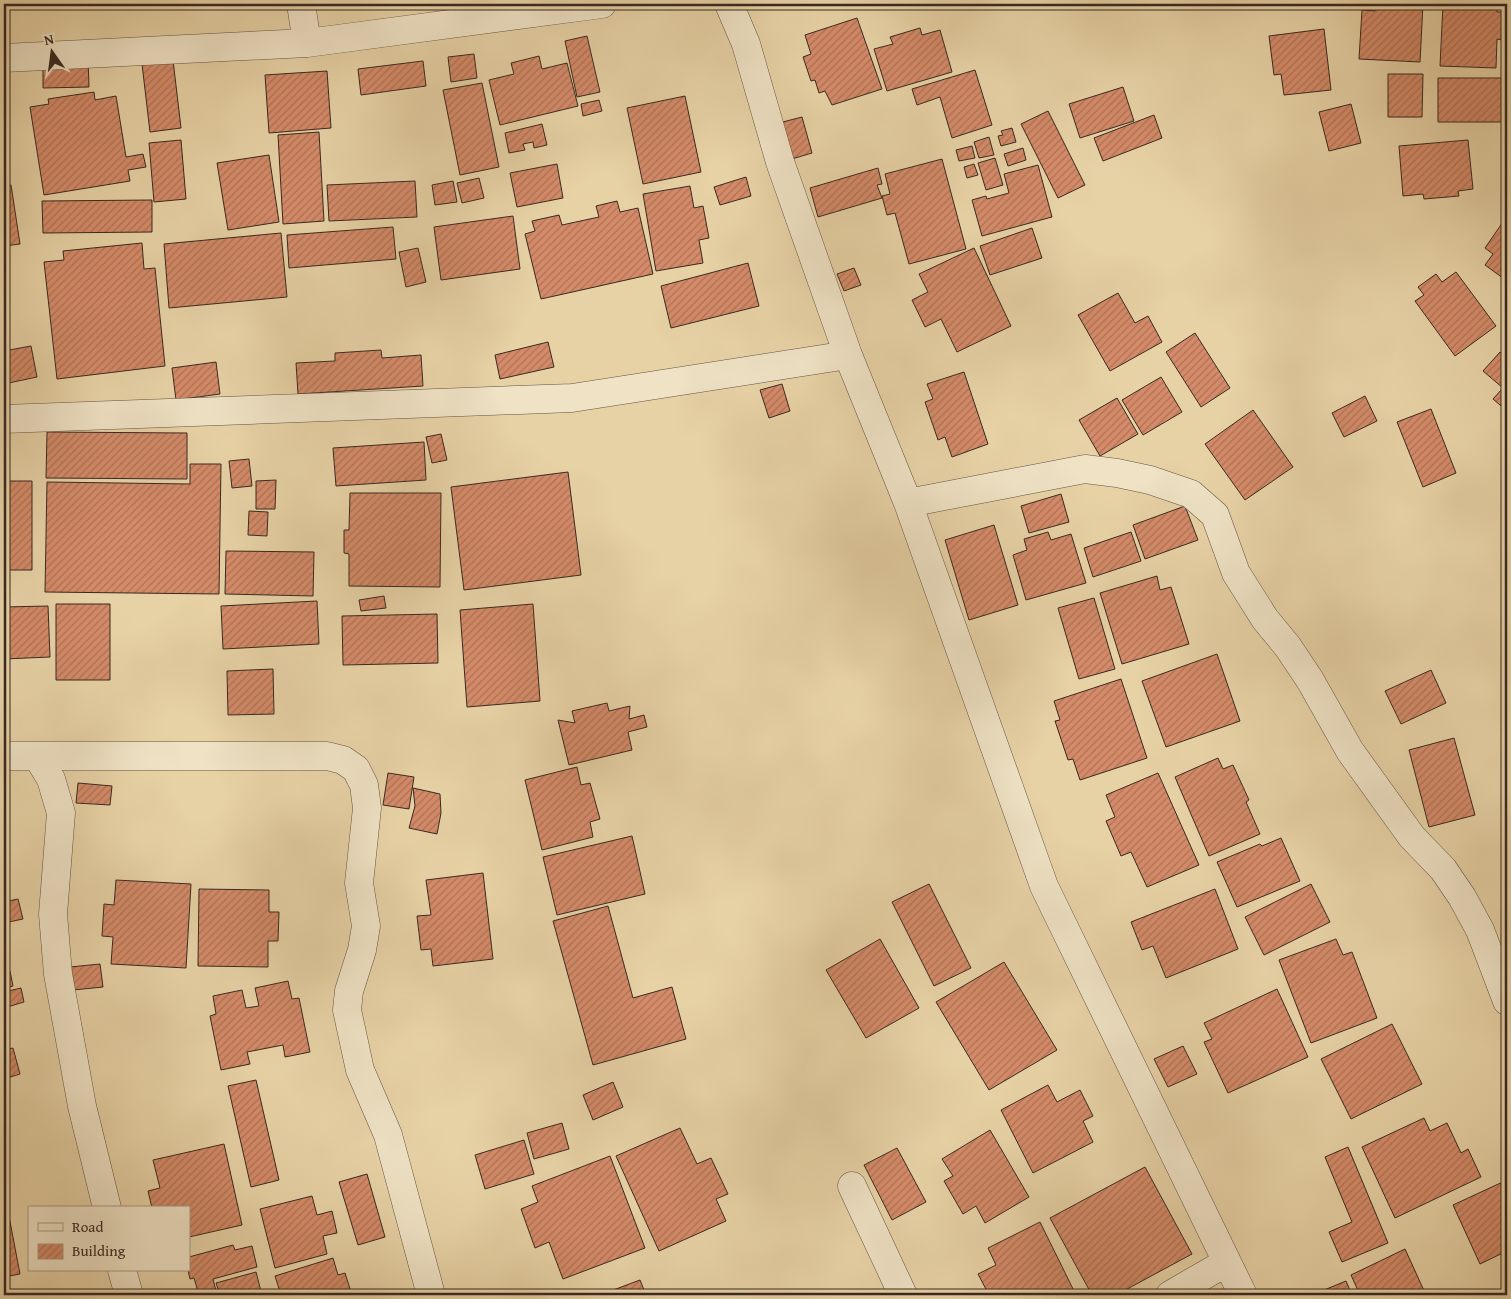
<svg xmlns="http://www.w3.org/2000/svg" width="1511" height="1299" viewBox="0 0 1511 1299" font-family="'Gentium Book Plus',serif">
<defs>
<pattern id="building-hatch" width="6" height="6" patternUnits="userSpaceOnUse" patternTransform="scale(1.25)"><rect width="6" height="6" fill="#d58b69"/><path d="M-1 1l2-2M0 6l6-6M5 7l2-2" fill="none" stroke="#ae7256"/></pattern>
</defs>
<rect width="100%" height="100%" fill="#e7d2a6"/>
<filter id="stains"><feTurbulence type="fractalNoise" baseFrequency=".004" numOctaves="4"/><feColorMatrix values="0 0 0 0 .2 0 0 0 0 .09 0 0 0 0 .02 0 0 0 .5 -.17"/></filter>
<radialGradient id="worn" r=".72"><stop offset=".6" stop-color="#630" stop-opacity="0"/><stop offset="1" stop-color="#630" stop-opacity=".3"/></radialGradient>
<path fill="url(#building-hatch)" stroke="#382921" d="M1375,4H1423L1420,62L1359,59L1362,10L1375,11Z
M1443,4H1498L1497,12H1503L1502,40L1497,39L1496,68L1440,66Z
M857,18L882,89L832,105L825,91L819,93L815,80L811,81L803,57L811,54L805,35Z
M920,28L922,35L940,30L952,72L887,91L874,49L893,44L890,37Z
M1324,29L1331,90L1284,95L1281,74L1274,75L1269,36Z
M587,36L600,92L577,97L565,41Z
M474,54L477,78L451,82L448,57Z
M539,56L542,69L567,63L578,106L500,125L489,80L514,74L511,63Z
M88,58L89,87L43,88V59Z
M173,60L181,128L150,132L142,64Z
M423,61L426,86L361,95L358,69Z
M975,70L992,125L952,138L940,97L917,105L912,89Z
M327,71L331,128L269,133L265,75Z
M1388,74H1423L1422,117H1388Z
M1438,78H1505V122H1438Z
M482,83L499,167L460,175L443,90Z
M1123,87L1134,121L1080,138L1069,104Z
M94,92L95,100L116,96L126,157L143,154L146,167L128,170L130,181L44,195L30,107L49,104L48,99Z
M685,96L701,172L643,184L627,108Z
M599,100L602,111L583,116L581,104Z
M1351,104L1361,143L1329,151L1319,112Z
M1048,111L1085,185L1058,198L1021,124Z
M1154,115L1162,138L1103,161L1094,138Z
M802,117L812,153L785,161L775,124Z
M542,124L547,145L534,148L533,142L523,144L525,150L509,153L505,133Z
M1012,128L1016,142L1001,146L998,136L1003,135L1001,131Z
M319,132L324,221L283,224L278,135Z
M989,137L994,155L979,158L974,142Z
M181,140L186,199L154,202L149,143Z
M1468,140L1473,189L1458,191L1459,196L1424,199L1423,194L1403,196L1399,146Z
M972,146L975,158L959,161L956,150Z
M1023,148L1026,160L1008,166L1004,154Z
M269,155L279,222L228,230L217,163Z
M995,158L1003,185L986,190L978,163Z
M942,159L966,249L909,264L895,213L887,215L882,196L890,194L885,174Z
M557,164L563,198L517,207L510,173Z
M974,164L978,175L967,178L964,167Z
M1038,165L1052,217L982,236L972,200L986,196L987,199L1009,193L1004,174Z
M878,168L882,184L877,185L882,198L818,217L810,188Z
M746,177L751,196L720,205L714,187Z
M479,178L484,198L462,203L457,183Z
M415,181L417,217L329,221L327,185Z
M453,181L457,202L435,205L432,185Z
M11,185L20,244L4,246V186Z
M690,186L694,208L703,206L709,238L699,240L703,263L656,271L643,194Z
M152,200V232L43,233L42,201Z
M617,201L620,212L638,208L653,274L541,299L525,234L535,231L532,221L559,215L562,225L599,217L596,206Z
M513,216L520,269L441,280L434,227Z
M1505,219L1507,220V281L1485,265L1493,254L1485,248Z
M393,227L396,259L289,268L287,235Z
M1032,228L1042,258L990,275L980,246Z
M281,233L287,297L169,308L164,244Z
M142,243L144,269L155,268L165,366L57,379L44,262L64,260L63,251Z
M418,248L426,282L406,287L399,252Z
M974,248L1011,326L957,352L941,319L925,327L912,300L928,292L919,274Z
M748,263L759,306L671,328L661,286Z
M854,268L861,285L844,291L837,274Z
M1456,272L1496,326L1455,356L1415,301L1424,295L1418,287L1436,274L1442,282Z
M1118,293L1135,323L1148,316L1162,342L1110,371L1078,315Z
M1195,333L1230,388L1201,407L1166,352Z
M548,342L554,367L500,379L495,355Z
M31,346L37,377L4,384V351Z
M381,350L382,358L421,355L423,386L298,394L296,363L335,361V353Z
M1507,351V411L1493,399L1503,388L1483,371L1500,352L1504,355Z
M216,362L220,394L176,400L172,368Z
M964,372L988,444L952,457L945,437L938,440L925,402L933,399L927,384Z
M1161,377L1182,412L1143,435L1122,400Z
M782,384L790,411L769,418L760,390Z
M1365,396L1377,421L1344,437L1332,413Z
M1117,398L1138,434L1100,456L1079,420Z
M1431,409L1456,473L1423,487L1397,422Z
M1253,410L1293,467L1245,500L1205,444Z
M47,432L187,433V479L46,478Z
M441,434L447,460L432,463L426,437Z
M424,442L426,480L336,486L333,448Z
M249,459L252,486L232,488L229,461Z
M190,464H221L219,594L45,592L47,482L190,484Z
M568,472L581,575L464,590L451,487Z
M276,480L275,509H256V481Z
M4,481H32V570H4Z
M350,493H441L440,587L349,586V554L344,553V530H349Z
M1061,494L1069,522L1029,533L1021,506Z
M1185,506L1198,540L1145,559L1133,525Z
M249,511L268,512L267,536L248,535Z
M994,525L1018,605L969,620L945,540Z
M1048,532L1051,540L1071,534L1086,583L1026,600L1013,555L1027,550L1024,539Z
M1131,532L1141,561L1093,577L1084,548Z
M226,551L314,552L313,596L225,594Z
M1157,576L1160,590L1171,587L1189,644L1122,664L1100,593Z
M384,596L386,608L361,611L359,600Z
M1094,598L1115,669L1079,679L1058,608Z
M317,601L319,644L223,649L221,606Z
M56,604H110V680H56Z
M533,604L540,701L467,707L460,610Z
M48,606L50,657L4,659V607Z
M437,614L438,663L343,665L342,616Z
M1217,654L1240,721L1166,747L1142,681Z
M273,669L274,714L228,715L227,671Z
M1431,670L1446,703L1401,724L1385,691Z
M1121,679L1147,758L1080,780L1073,759L1068,760L1055,721L1060,720L1054,701Z
M607,703L609,711L630,706L629,719L644,715L647,727L628,732L632,750L569,765L558,720L575,723L572,711Z
M1454,738L1475,815L1429,827L1409,750Z
M1218,758L1223,769L1233,765L1249,800L1246,802L1260,834L1209,856L1175,777Z
M577,767L581,785L590,783L600,819L590,822L593,837L542,850L525,780Z
M388,773L414,777L409,809L383,805Z
M1158,773L1199,865L1147,887L1131,852L1121,856L1106,821L1115,817L1106,795Z
M78,783L112,786L110,805L76,803Z
M413,788L440,794L441,813L437,834L409,828L415,806Z
M632,836L645,894L557,915L543,857Z
M1281,838L1300,881L1237,907L1217,862L1260,844L1262,846Z
M483,873L493,959L433,966L431,949L421,950L417,916L431,915L426,880Z
M116,880L191,884L186,968L111,964L113,937L102,936L104,904L114,905Z
M929,884L971,968L934,986L892,902Z
M1311,884L1330,922L1264,955L1245,917Z
M199,889L269,890V912H279L278,941H268V967L198,966Z
M1215,889L1238,949L1166,978L1153,946L1142,950L1131,922Z
M18,899L23,919L4,923V902Z
M608,906L633,998L672,987L686,1039L593,1065L553,921Z
M880,939L919,1008L866,1038L826,970Z
M1336,939L1343,955L1352,952L1377,1018L1311,1043L1279,960Z
M1004,962L1057,1050L989,1090L936,1002Z
M100,964L103,987L73,990L70,967Z
M10,971L13,986L4,989V973Z
M288,981L292,999L299,998L310,1052L285,1057L283,1045L247,1052L250,1064L221,1070L210,1016L216,1014L213,996L242,990L246,1008L259,1006L255,988Z
M21,988L24,1002L4,1008V992Z
M1277,989L1308,1057L1228,1093L1204,1042L1212,1039L1204,1023Z
M1392,1024L1422,1084L1351,1119L1321,1059Z
M1183,1046L1197,1074L1168,1087L1154,1059Z
M13,1048L20,1074L4,1079V1050Z
M256,1080L279,1180L251,1187L228,1086Z
M613,1082L623,1107L593,1120L583,1095Z
M1048,1085L1057,1102L1080,1090L1093,1116L1083,1121L1093,1142L1033,1173L1001,1110Z
M1424,1118L1430,1131L1447,1123L1461,1153L1468,1149L1481,1177L1395,1218L1362,1147Z
M562,1123L569,1149L534,1159L527,1133Z
M680,1128L697,1164L711,1158L728,1194L716,1199L726,1221L659,1251L616,1156Z
M990,1130L1029,1197L985,1223L976,1206L963,1214L944,1181L953,1176L942,1159Z
M524,1140L534,1174L485,1189L475,1155Z
M224,1144L242,1225L189,1237V1208H152L148,1191L160,1188L153,1160Z
M1348,1147L1388,1243L1342,1262L1329,1232L1352,1222L1325,1157Z
M897,1148L926,1202L892,1220L864,1165Z
M610,1156L645,1248L563,1279L549,1242L535,1248L521,1209L538,1202L532,1186Z
M1145,1167L1192,1254L1116,1295H1092L1050,1218Z
M367,1174L385,1237L358,1245L339,1182Z
M1507,1180V1251L1480,1264L1453,1205Z
M4,1190L20,1274L4,1277Z
M312,1196L317,1215L332,1211L337,1233L323,1236L327,1254L275,1268L260,1209Z
M1040,1222L1075,1293L1070,1295H989L978,1274L996,1265L988,1248Z
M233,1245L235,1250L252,1246L257,1267L213,1279L217,1295H199L194,1278L190,1279L188,1270L189,1257Z
M1405,1249L1426,1295H1360L1351,1275Z
M333,1258L338,1275L345,1273L352,1295H281L275,1276Z
M256,1272L262,1295H220L216,1283Z
M640,1280L646,1295H600Z
M1346,1281L1352,1295H1312Z"/>
<g fill="none" stroke-linecap="round" stroke-linejoin="round">
<defs>
<path id="street" d="M301,4L307,43L602,4
M729,4L746,44L780,162L848,355L908,503L1044,886L1243,1295
M4,58L307,43
M4,419L572,398L848,355
M908,503L1085,469L1117,473L1150,480L1191,494L1215,515L1236,573L1265,619L1288,647L1310,680L1350,751L1412,837L1443,869L1462,897L1480,930L1507,1001
M4,756H327L343,760L356,769L364,785L367,808L359,883L366,926L362,950L349,991L347,1010L360,1070L388,1135L431,1295
M37,756L51,779L61,813L53,914L58,974L82,1106L107,1208
M852,1186L903,1295
M122,1270L129,1295
M1170,1295L1227,1262"/>
</defs>
<use href="#street" stroke="#645342" stroke-width="29"/>
<use href="#street" stroke="#efe2c5" stroke-width="28"/>
</g>
<rect width="1511" height="1299" fill="none" stroke="#e7d2a6" stroke-width="20"/>
<rect x="5" y="5" width="1501" height="1289" fill="none" stroke="#382921" stroke-width="2.5"/>
<rect x="10" y="10" width="1491" height="1279" fill="none" stroke="#382921"/>
<rect x="28" y="1206" width="162" height="65" fill="#efe2c5" stroke="#a69883"/>
<rect x="38" y="1223" width="25" height="8" fill="#efe2c5" stroke="#a69883"/>
<text x="72" y="1232" font-size="15" fill="#382921">Road</text>
<rect x="38" y="1244" width="25" height="15" fill="url(#building-hatch)" stroke="#a69883"/>
<text x="72" y="1256" font-size="15" fill="#382921">Building</text>
<g transform="translate(52 52) rotate(346)" stroke="#efe2c5" stroke-width="4" paint-order="stroke">
<path d="M0-4L9 19L0 12L-9 19Z" fill="#382921"/>
<text y="-8" font-size="14" font-weight="bold" text-anchor="middle" fill="#382921">N</text>
</g>
<rect width="100%" height="100%" filter="url(#stains)"/>
<rect width="100%" height="100%" fill="url(#worn)"/>
</svg>
